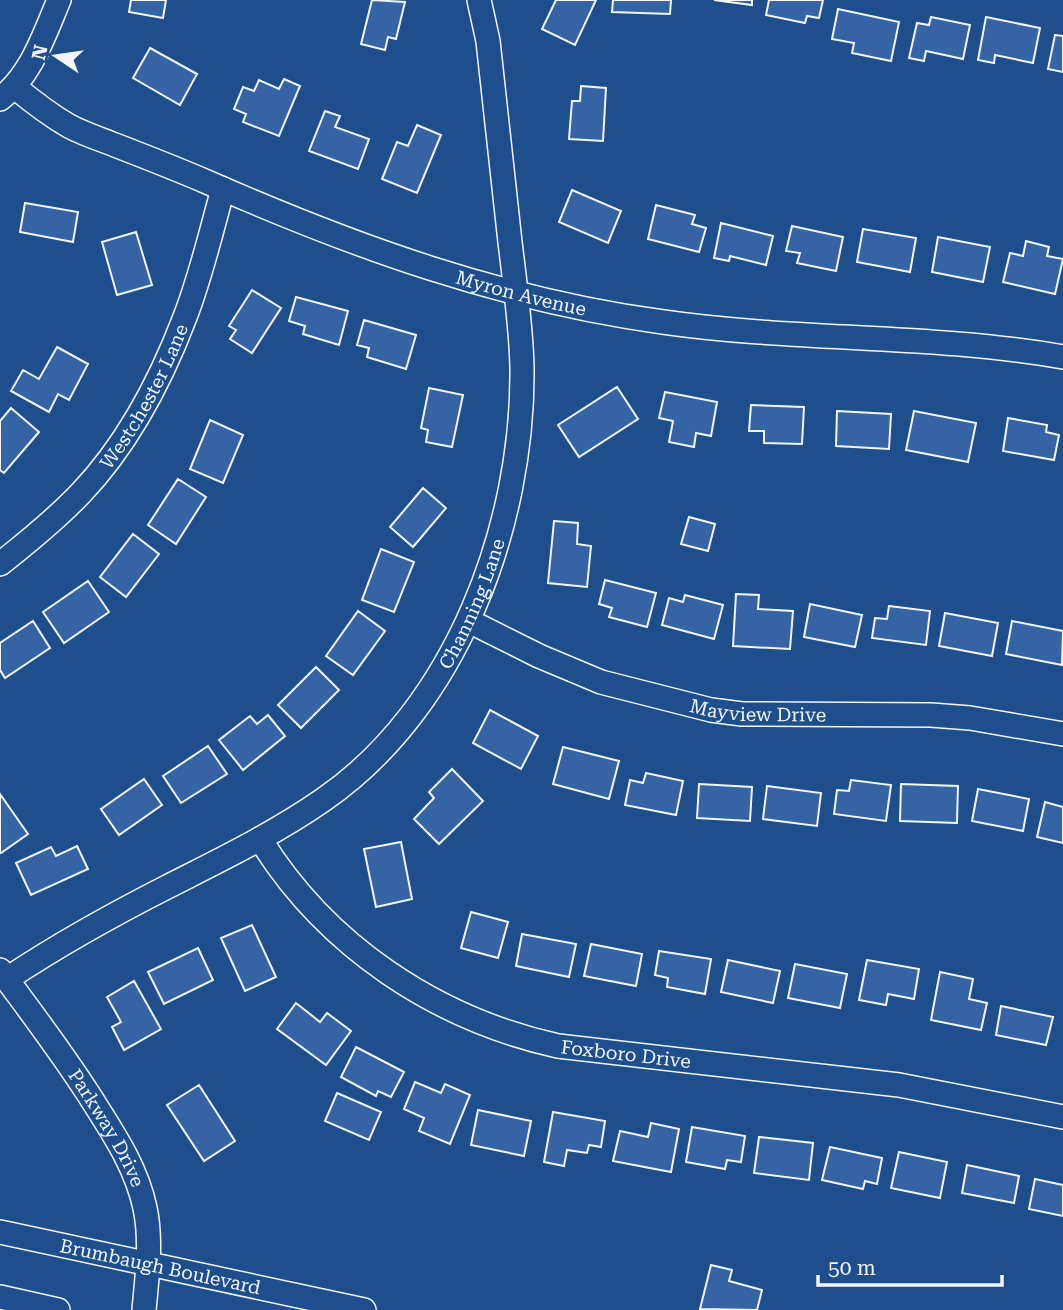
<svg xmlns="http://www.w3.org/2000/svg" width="1063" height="1310" viewBox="0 0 1063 1310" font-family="'Roboto Serif',serif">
<rect width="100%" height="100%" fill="#1f4e8c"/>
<path fill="#3563a3" stroke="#f2f6ff" stroke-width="2" d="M131,0H166L163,18L129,12Z
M372,0L405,2L396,39L388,37L385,50L361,44Z
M556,0H596L575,45L542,29Z
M613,0H671L670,14L612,12Z
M714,0H752V5Z
M769,0H823L819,18L807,16L805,23L766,15Z
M838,9L899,22L891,61L852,53L854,43L832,39Z
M931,17L970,25L963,59L926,51L924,61L909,58L917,23L929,25Z
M986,17L1040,28L1033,63L995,55L994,63L978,60Z
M1055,35L1063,36V72L1048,69Z
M150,48L197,74L180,105L133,78Z
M284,79L300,86L279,136L243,122L246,114L234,109L243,87L254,91L259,80L279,89Z
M581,86L606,88L603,141L569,139L572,101H580Z
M325,111L340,116L335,127L369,139L358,169L309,151Z
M417,125L441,135L417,193L382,179L397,142L408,146Z
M572,190L621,211L608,243L559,222Z
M25,203L78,212L73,242L20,232Z
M656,205L695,215L692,224L706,228L699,252L648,239Z
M721,223L773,236L766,265L730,256L729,261L714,258Z
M792,226L843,237L836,271L797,263L800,253L786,251Z
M863,229L916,238L910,272L857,262Z
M136,232L152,285L117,295L102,242Z
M938,237L990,247L983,282L932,272Z
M1026,241L1049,247L1047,256L1063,259L1055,294L1003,282L1010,253L1023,256Z
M252,290L281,308L252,353L230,339L236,330L229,326Z
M296,297L348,311L339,345L303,334L305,326L289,321Z
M364,320L416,335L406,369L367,357L369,348L357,345Z
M57,347L88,364L69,400L58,394L49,412L11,391L23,370L39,379Z
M617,387L638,419L579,457L558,425Z
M429,388L463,395L452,447L426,442L428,430L421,428Z
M665,392L717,402L711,436L696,433L694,447L669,442L673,421L659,418Z
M751,405L804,407L802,444L764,443V431H749Z
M11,408L39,432L4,473L0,470V421Z
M837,411L891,414L889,449L836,446Z
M914,411L976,423L968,462L906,450Z
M1008,418L1047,425L1046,432L1059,435L1054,460L1003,451Z
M210,420L243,435L223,483L190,469Z
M178,479L206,497L176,544L148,525Z
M423,488L446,508L413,547L390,527Z
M689,517L715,524L708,551L681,544Z
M554,521L578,523L577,544L591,546L587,587L548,583Z
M133,534L159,554L126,597L100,577Z
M381,549L414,562L394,612L362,600Z
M605,580L656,593L647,627L609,617L612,608L599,604Z
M88,581L109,612L64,643L43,612Z
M736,594L759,595L758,609L793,611L790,649L733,646Z
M685,595L723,605L714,639L662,625L669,598L683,602Z
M810,604L862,615L855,647L804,637Z
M889,606L930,611L926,645L872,638L875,618L887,619Z
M358,611L385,631L353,675L326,656Z
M945,613L998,623L992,656L939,646Z
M33,621L50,648L5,678L0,670V643Z
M1012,621L1063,631L1062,665L1006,654Z
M316,667L339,690L301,728L278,705Z
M490,710L538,736L521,769L473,743Z
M268,715L285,736L243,770L219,740L250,716L257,724Z
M208,746L227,774L181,803L163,776Z
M563,747L619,761L609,799L553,784Z
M452,769L483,801L439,844L414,819L434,798L429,792Z
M646,773L683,781L676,815L625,805L630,780L643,783Z
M144,779L162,805L119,835L101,809Z
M851,780L891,785L886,821L834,814L837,790L849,791Z
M699,784L752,787L750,821L697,818Z
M901,784L958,786L957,823L900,821Z
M767,786L821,793L817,826L763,819Z
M978,789L1029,799L1023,831L972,821Z
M0,794L28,834L1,853H0Z
M1045,802L1063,807V843L1037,837Z
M401,842L412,899L376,907L364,849Z
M77,846L88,869L31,895L16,863L51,847L56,856Z
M471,912L508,922L498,958L461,948Z
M252,925L276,977L245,991L221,938Z
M522,934L576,944L569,977L516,966Z
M591,944L642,954L636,986L584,976Z
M198,948L213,980L164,1004L148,972Z
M659,951L711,959L705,994L667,987L668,978L655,975Z
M728,960L780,971L773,1003L721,992Z
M867,960L919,969L914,999L888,994L886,1005L859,1000Z
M795,964L847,974L840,1008L788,998Z
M940,972L973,979L969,999L987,1003L981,1030L931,1020Z
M134,981L161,1029L124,1050L112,1027L121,1022L107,997Z
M296,1003L320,1022L327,1013L351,1031L326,1065L277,1029Z
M1001,1006L1053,1017L1046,1045L996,1035Z
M356,1047L404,1072L391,1097L378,1091L376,1096L341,1077Z
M415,1082L441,1093L445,1084L470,1095L450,1144L419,1131L424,1118L404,1109Z
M199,1085L235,1141L204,1161L167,1105Z
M337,1093L381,1112L369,1140L325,1121Z
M478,1110L531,1121L524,1156L471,1145Z
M553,1112L605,1121L601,1147L589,1145L587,1153L567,1150L564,1166L544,1162Z
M651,1123L679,1129L671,1172L613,1161L620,1131L648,1137Z
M692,1127L745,1136L741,1162L727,1160L725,1169L686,1162Z
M759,1137L813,1143L809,1180L754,1173Z
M830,1147L882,1158L877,1184L865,1181L863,1189L822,1180Z
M899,1152L947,1162L940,1198L891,1188Z
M967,1165L1019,1176L1014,1203L962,1193Z
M1035,1179L1063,1185V1216L1029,1209Z
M711,1265L732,1270L729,1281L762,1290L757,1310L700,1309Z"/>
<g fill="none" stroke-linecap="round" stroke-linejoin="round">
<defs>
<g id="street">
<path id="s1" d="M16,88C33,102 50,115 69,126C84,134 100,139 115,145C146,157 177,169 207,182C355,247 502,300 663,322C795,341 933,334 1063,357"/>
<path d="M0,99C31,76 44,35 59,0"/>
<path id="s2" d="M0,564C28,542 55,520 80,494C127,445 161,380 185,317C201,276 211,232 223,189"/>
<path id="s3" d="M469,621L539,656L601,682L711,710L742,714L931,715L970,718L1063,734"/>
<path id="s4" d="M260,839C326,946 436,1019 558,1046L899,1085L1063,1117"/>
<path id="s5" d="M0,970C33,1015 67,1059 96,1106C117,1139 137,1170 145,1208C152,1241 147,1277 144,1310"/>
<path id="s6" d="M7,979C58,945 112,915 167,887C220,860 274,834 323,800C457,708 524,524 522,367C521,325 515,284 510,242C503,175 495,108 488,41L479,0"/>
<path id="s7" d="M0,1232L364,1310"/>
<path d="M0,1297L58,1310"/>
</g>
</defs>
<use href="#street" stroke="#f2f6ff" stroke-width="26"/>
<use href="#street" stroke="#1f4e8c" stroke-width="23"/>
</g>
<g text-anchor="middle" stroke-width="5" stroke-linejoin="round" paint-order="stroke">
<g font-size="19" fill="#f2f6ff" stroke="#1f4e8c">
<text dy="7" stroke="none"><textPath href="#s1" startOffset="548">Myron Avenue</textPath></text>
<text dy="7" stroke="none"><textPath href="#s2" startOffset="224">Westchester Lane</textPath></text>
<text dy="7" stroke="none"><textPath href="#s6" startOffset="614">Channing Lane</textPath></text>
<text dy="7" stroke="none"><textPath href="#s3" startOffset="306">Mayview Drive</textPath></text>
<text dy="7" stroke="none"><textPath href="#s4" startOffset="441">Foxboro Drive</textPath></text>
<text dy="7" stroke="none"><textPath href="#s5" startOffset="191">Parkway Drive</textPath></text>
<text dy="7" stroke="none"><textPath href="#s7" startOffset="164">Brumbaugh Boulevard</textPath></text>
</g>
</g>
<g transform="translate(56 56) rotate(283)" stroke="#1f4e8c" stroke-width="5" paint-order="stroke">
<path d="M0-5L12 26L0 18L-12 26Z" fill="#f2f6ff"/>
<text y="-10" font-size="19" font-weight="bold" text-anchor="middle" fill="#f2f6ff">N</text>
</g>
<path d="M818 1275v10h184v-10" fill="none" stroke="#f2f6ff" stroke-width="3.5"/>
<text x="828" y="1275" font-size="21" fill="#f2f6ff" stroke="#1f4e8c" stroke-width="5" paint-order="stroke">50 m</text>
</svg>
